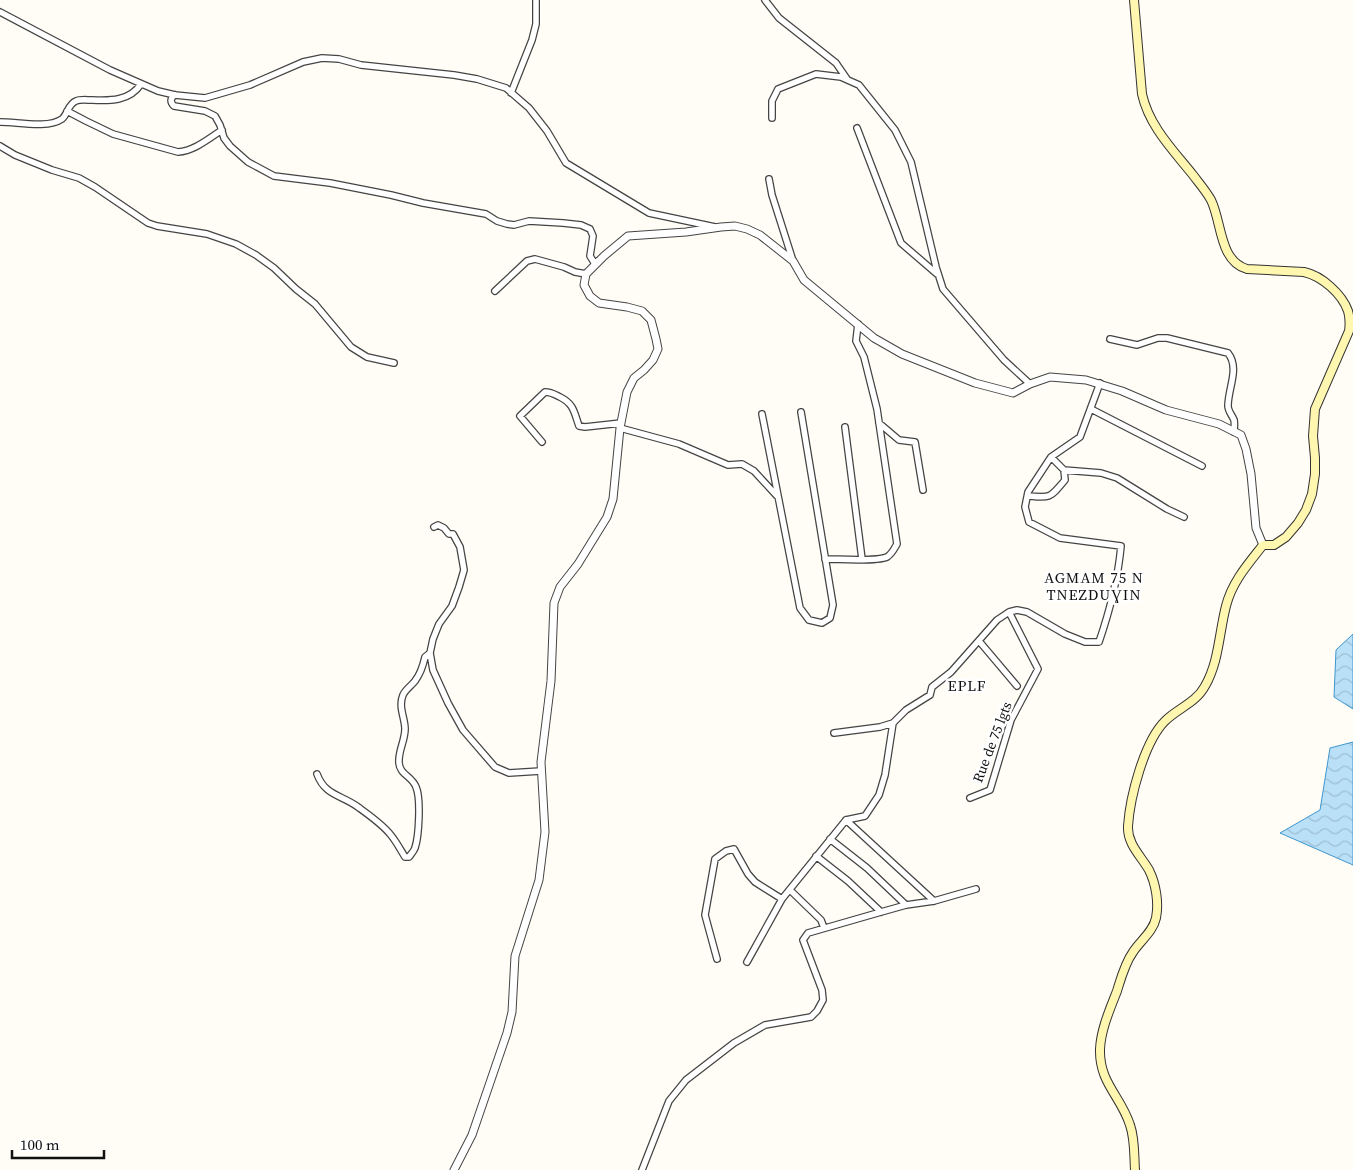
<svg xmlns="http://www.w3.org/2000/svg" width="1353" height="1170" viewBox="0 0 1353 1170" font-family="'Source Serif 4',serif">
<defs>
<pattern id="water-waves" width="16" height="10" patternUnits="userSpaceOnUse" patternTransform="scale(1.25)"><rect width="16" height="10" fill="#b9e0f7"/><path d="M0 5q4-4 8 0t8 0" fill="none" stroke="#9ebfd3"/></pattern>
</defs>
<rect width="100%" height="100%" fill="#fffdf5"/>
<path fill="url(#water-waves)" stroke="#3f96cf" d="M1353,634V709L1334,697L1336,650Z
M1353,742V865L1280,833L1320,810L1330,748Z"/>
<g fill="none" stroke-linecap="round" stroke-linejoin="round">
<defs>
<path id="minor" d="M765,0L779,18L836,63L847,79
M0,12L110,70L158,91L175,95L205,98L250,85L303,62L322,58L339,59L361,65L454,75L477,79L506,88L529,108L547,131L566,163L649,213L715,227
M511,93L532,40L536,24V0
M175,95C170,98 170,102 174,106L205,111L215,116L220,125L224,138L230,146L248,162L274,176L330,183L391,195L423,203L486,214L497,221L507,224L514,225L529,221L563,223L581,225L590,229L593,236L590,256L595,264L598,261
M67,111L86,121L113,134L178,152C194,151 208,139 222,130
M772,118V101L778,89L816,74L841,77L859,85L895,130L911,162L936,267L943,289L1004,360L1030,384
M0,122C18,122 47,129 62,119C68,114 68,104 76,101C80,99 87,100 92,100C110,101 130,101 141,84
M857,128L901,243L937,274
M0,146L15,155L52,170L79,178L95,187L148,223L157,226L207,234L236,244L256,255L274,268L296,289L315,304L351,347L367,357L394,363
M769,179L772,195L793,261
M495,291L527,261L535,259L564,267L575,272L586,274
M1110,339L1137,345L1158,338H1167L1228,353C1240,368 1228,388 1228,406C1228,411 1232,415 1234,420C1235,424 1234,428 1234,432
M1091,409L1202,466
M762,414L800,608L809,620L822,623L830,618L833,605L801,412
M879,423L899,440L915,442L923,490
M845,427L862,559
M620,428L679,444L728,465L742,464L754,471L777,496
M542,442L520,416L545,392C551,392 554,394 560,397C574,404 574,412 579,426L585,427L621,423
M1051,457L1064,470L1101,473L1117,478L1167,509L1184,517
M1028,496C1051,498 1050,498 1065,480L1064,470
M434,527L438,525L444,528L449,534H453L460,547L464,570L459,587L452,606L439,624L433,639L430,653L433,670L448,703L463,730L495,767L509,773L541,771
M825,559C839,559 876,562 887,557C892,554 894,549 897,544L877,409L864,357L856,341L858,324
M979,641L1017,686
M834,733L880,727L893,723L906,710L930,695L932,687L951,672L997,620L1009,612
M317,774C325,796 342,795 358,807C369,815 382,824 390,834C396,841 400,849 405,857H409C411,854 414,851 415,848C419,836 421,798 416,787C412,776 400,775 399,763C398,751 405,741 405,729C405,718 398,707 403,695C405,690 411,686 415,681C421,673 423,666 425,657L430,653
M970,798L990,790L1011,720L1038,669L1009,612L1017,610L1027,612L1065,634L1085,642H1099C1110,610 1118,579 1121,546L1060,538L1029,522L1025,507L1028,492L1051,457L1080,437L1100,383
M846,820L865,816L879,795L885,775L893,723
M830,839L867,868L906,905
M816,856L848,881L881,912
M790,890L821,920L824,928
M717,959L705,915L715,859L726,851L734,849L748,874L755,882L782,899
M747,962L782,899L846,820L934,901
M642,1170L669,1101L686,1080L734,1043L765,1025L811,1017L817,1011L823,1000L822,990L803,940L808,933L881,912L906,905L934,901L976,889"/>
<path id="tertiary" d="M454,1170L472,1135L507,1033L512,1012L515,956L539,880L545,832L541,762L551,681L554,603L560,587L578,564L607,517L613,499L620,428L627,392L634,378L644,370L653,360L658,349L656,339L651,320L642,311L627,307L599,303L590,296L584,285L586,274L604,256L628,236L686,232L721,227L735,226L747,229L760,235L793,261L804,280L874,338L902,354L975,383L1013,393L1030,384L1050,377L1086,380L1122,391L1166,410L1219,424L1241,435L1246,449L1251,474L1256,528L1263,545"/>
<path id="secondary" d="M1134,0L1142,94C1149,126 1173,150 1193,175C1199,183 1206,191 1211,200C1222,222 1219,261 1247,269L1304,272C1322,276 1342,294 1348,311C1350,318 1350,324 1349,331L1315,409L1313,436L1315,458V474L1312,494L1306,510L1298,523L1286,537L1274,545H1263C1248,564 1232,582 1226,606C1219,633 1219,662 1205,686C1196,703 1178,708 1165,721C1144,742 1130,797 1128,826C1127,844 1141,856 1149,870C1156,884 1159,903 1156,918C1153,932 1140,941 1133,952C1125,963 1121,978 1117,991C1110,1009 1101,1029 1100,1049C1099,1083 1121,1096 1130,1125C1135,1139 1134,1155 1135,1170"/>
</defs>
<use href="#minor" stroke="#444" stroke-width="8"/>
<use href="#tertiary" stroke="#444" stroke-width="9"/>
<use href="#secondary" stroke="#333" stroke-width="10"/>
<use href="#minor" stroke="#fff" stroke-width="5.5"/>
<use href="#tertiary" stroke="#fff" stroke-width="7"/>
<use href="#secondary" stroke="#fff6b0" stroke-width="8"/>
</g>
<g text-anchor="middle" stroke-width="5" stroke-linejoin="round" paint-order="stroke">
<g font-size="14" fill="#111" stroke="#fff">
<text transform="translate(992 742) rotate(-69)" y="5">Rue de 75 lgts</text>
</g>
<g font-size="15" letter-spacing="1" fill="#111" stroke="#fff">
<text x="1094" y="583">AGMAM 75 N<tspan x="1094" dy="17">TNEZDUƔIN</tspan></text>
<text x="967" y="691">EPLF</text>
</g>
</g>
<path d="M12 1150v8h92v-8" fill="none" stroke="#111111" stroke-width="2.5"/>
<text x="20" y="1150" font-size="15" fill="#111111" stroke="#ffffff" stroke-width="4" paint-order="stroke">100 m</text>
</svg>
